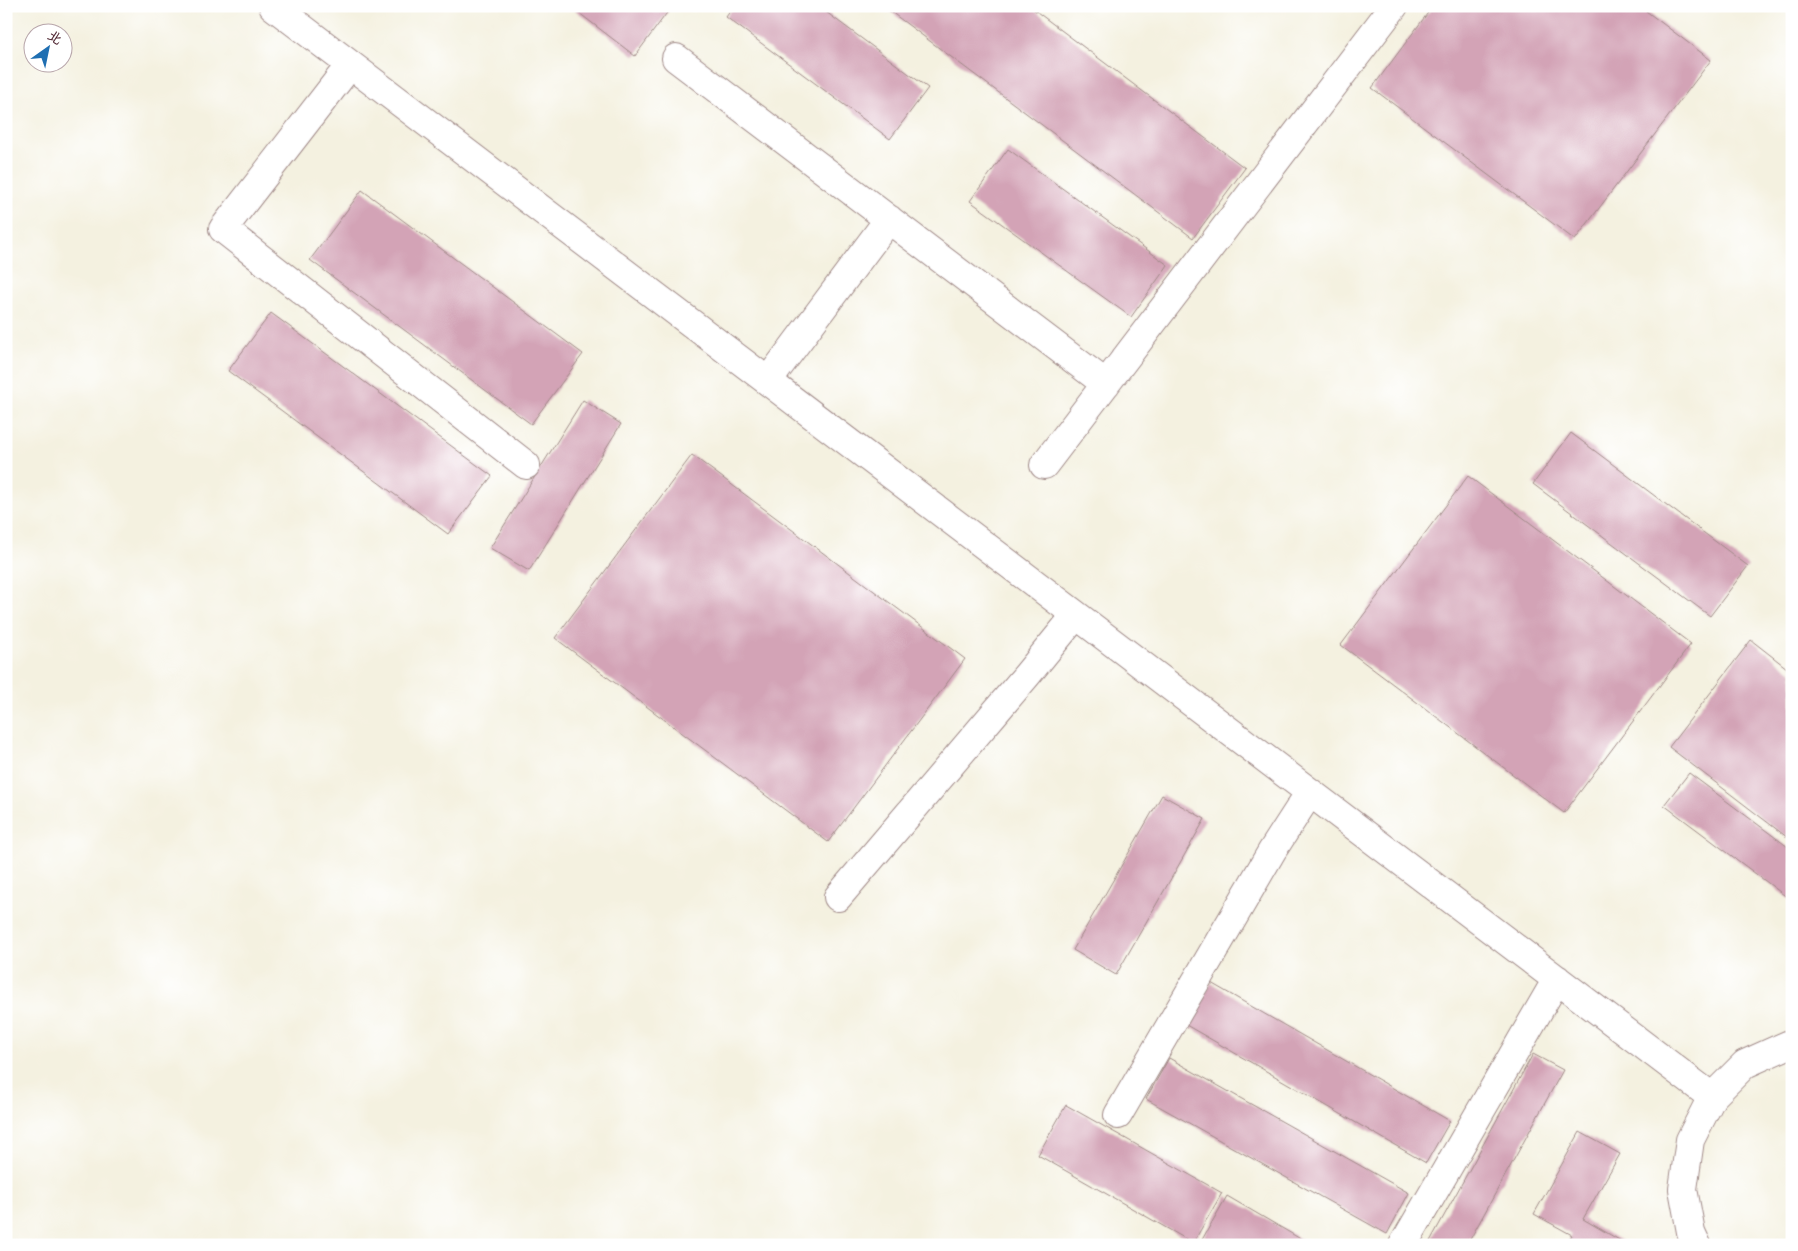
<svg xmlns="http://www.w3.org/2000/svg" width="1798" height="1251" viewBox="0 0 1798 1251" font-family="'Comic Neue','LXGW WenKai TC',sans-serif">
<rect width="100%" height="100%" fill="#fff"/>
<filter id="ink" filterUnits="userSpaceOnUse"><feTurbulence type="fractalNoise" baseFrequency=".02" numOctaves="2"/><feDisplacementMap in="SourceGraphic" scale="10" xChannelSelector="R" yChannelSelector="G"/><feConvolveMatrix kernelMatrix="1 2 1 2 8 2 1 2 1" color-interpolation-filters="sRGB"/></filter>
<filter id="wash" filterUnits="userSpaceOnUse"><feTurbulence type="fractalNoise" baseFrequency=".0096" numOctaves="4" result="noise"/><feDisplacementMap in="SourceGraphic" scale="20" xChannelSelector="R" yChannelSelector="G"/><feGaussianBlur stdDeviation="1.12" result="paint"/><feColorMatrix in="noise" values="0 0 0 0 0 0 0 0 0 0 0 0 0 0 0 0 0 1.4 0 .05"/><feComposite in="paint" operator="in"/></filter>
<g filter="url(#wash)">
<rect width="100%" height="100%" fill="#f4f1e0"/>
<g id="blocks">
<path fill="#d3a3b6" d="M570,6H672L635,56Z
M734,6H818L928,88L890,139L726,17Z
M883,6H1029L1245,168L1193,238Z
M1433,6H1650L1646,11L1711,60L1575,240L1372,88Z
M1008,149L1168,265L1131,317L970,201Z
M362,190L583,354L531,424L310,260Z
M271,313L492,476L448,534L228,371Z
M583,400L621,424L529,571L490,548Z
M1571,433L1748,566L1710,616L1533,484Z
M692,455L965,659L828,842L555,638Z
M1468,476L1691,644L1564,813L1341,645Z
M1751,640L1792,672V841L1669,747Z
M1689,773L1792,850V901L1664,805Z
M1162,795L1205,819L1116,975L1073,950Z
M1211,983L1450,1121L1426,1163L1186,1025Z
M1533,1054L1563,1070L1467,1245H1428Z
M1169,1058L1409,1193L1387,1234L1146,1099Z
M1066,1105L1222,1193L1193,1243L1038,1155Z
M1580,1132L1620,1154L1583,1219L1628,1245H1566L1572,1235L1534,1214Z
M1227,1196L1311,1245H1199Z"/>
</g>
</g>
<g filter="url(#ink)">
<use href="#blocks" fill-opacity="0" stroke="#9f8886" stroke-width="1"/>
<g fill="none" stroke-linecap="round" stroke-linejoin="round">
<defs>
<path id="minor" d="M273,6L1712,1097
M676,58L1106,384
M350,65L223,229L526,465
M768,381L889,219
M1044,465L1394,6
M838,897L1027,675L1076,615
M1118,1115L1272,851L1310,792
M1403,1245L1557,979
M1697,1245L1691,1232L1683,1189L1690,1140L1712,1097L1745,1064L1792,1043"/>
</defs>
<use href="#minor" stroke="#9f8886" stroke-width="30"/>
<use href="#minor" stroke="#fff" stroke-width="28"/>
</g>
</g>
<rect width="1798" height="1251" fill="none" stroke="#fff" stroke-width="25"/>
<g transform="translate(48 48) rotate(33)"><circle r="24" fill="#ffffff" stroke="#b7a5aa"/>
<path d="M0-4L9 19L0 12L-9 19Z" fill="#1f6fb2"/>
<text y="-8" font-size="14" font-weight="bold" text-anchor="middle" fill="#4a1f2b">北</text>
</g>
</svg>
